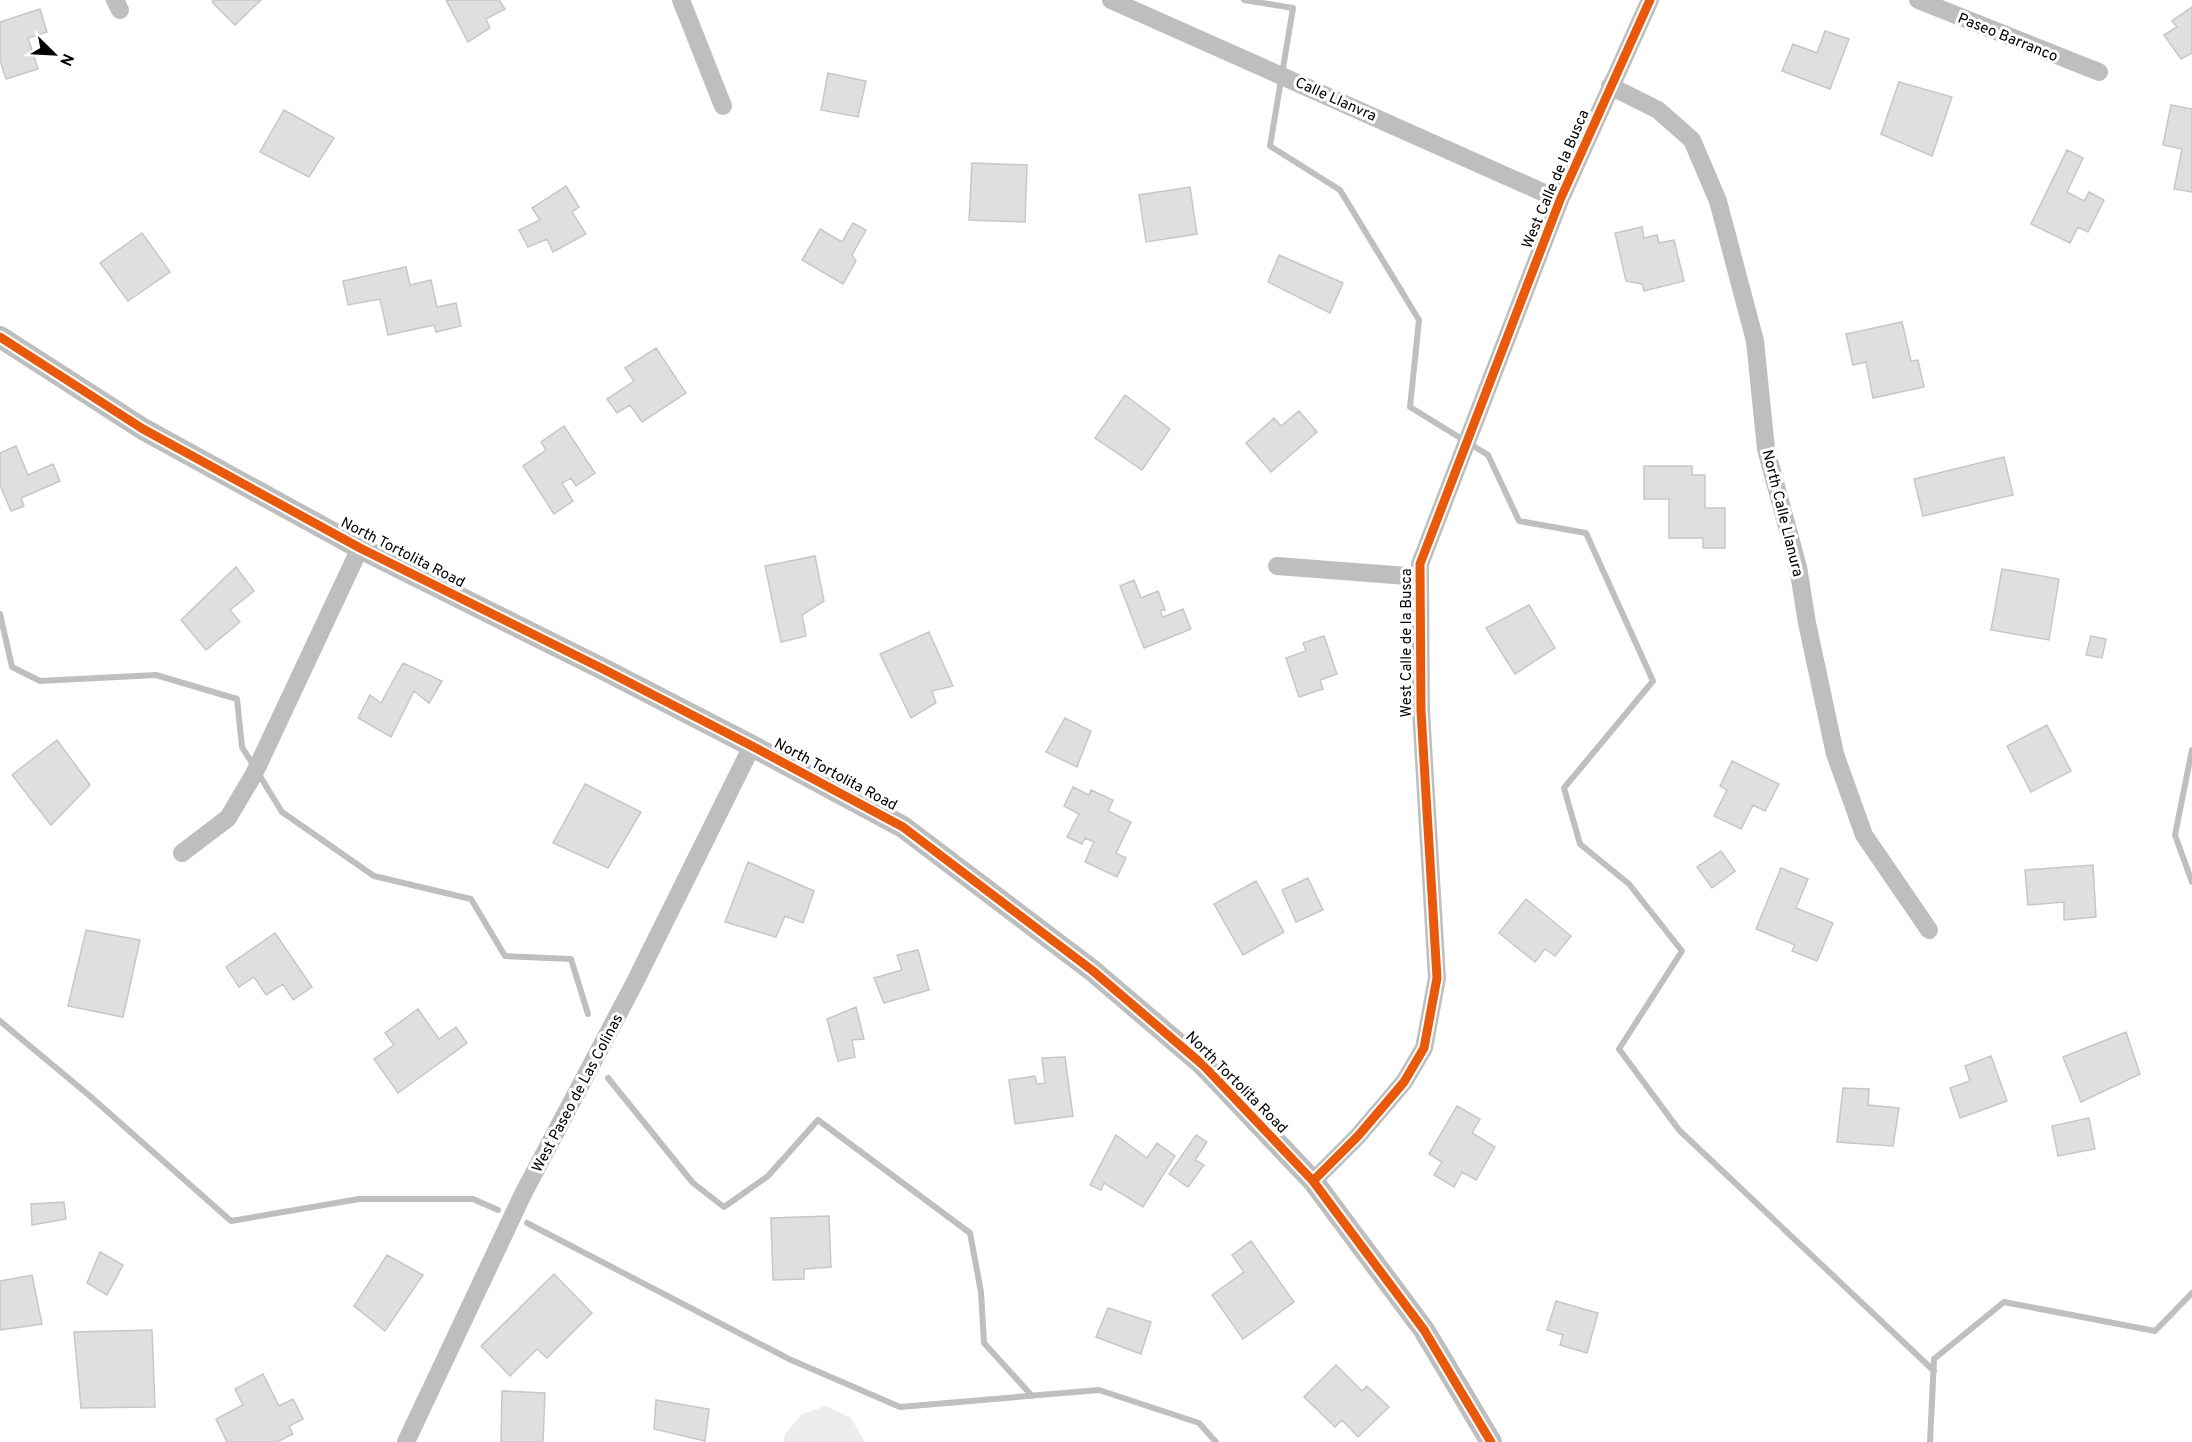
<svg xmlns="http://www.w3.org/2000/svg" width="2192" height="1442" viewBox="0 0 2192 1442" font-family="Overpass,sans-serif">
<rect width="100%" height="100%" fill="#fff"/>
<path fill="#ececec" d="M826,1406L851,1418L865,1442H783L785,1434L802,1414Z"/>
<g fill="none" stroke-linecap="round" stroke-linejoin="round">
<path stroke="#bfbfbf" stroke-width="6" d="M1244,0L1293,8L1270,146L1340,190L1419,320L1410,407L1488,455L1519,521L1586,533L1653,681L1564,788L1580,844L1629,884L1682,951L1619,1049L1679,1130L1934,1371
M0,614L12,667L40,681L156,675L237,699L242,747L282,812L374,876L471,899L505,956L571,959L588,1014
M2192,750L2175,835L2192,882
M0,1021L91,1097L231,1221L359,1199H473L498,1210
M608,1078L693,1183L724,1207L768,1176L818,1120L970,1233L981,1292L984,1343L1032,1396
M527,1223L789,1359L900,1407L1099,1390L1199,1423L1216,1442
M1930,1442L1934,1359L2004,1302L2155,1331L2192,1293"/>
</g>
<path fill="#dfdfdf" stroke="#c7c7c7" stroke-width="1.5" d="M214,0H261L235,25L212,2Z
M446,0H499L505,9L486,19L490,28L468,42Z
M2192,7V53L2181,59L2164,35L2177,27L2172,21Z
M40,9L47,32L28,38L38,69L6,79L0,60V22Z
M1825,31L1849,39L1830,89L1782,71L1793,44L1817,53Z
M828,73L866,81L858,117L821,110Z
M1899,82L1952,97L1932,156L1881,134Z
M2171,105L2192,109V192L2174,189L2182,149L2163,145Z
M284,110L334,138L309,177L260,152Z
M2067,150L2083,158L2067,192L2084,201L2089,192L2104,200L2088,232L2078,227L2070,243L2031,224Z
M972,163L1027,165L1025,222L969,220Z
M566,186L579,207L572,212L586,234L553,252L547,239L528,247L519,230L540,220L532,208Z
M1190,187L1197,234L1146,242L1139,195Z
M853,223L866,230L852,255L856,261L843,284L802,260L820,229L842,242Z
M1642,227L1644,238L1657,235L1659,243L1674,240L1684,281L1644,291L1642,284L1626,281L1615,233Z
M142,233L170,272L128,301L100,263Z
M1279,255L1343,283L1330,313L1268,282Z
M406,267L410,285L431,280L437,307L456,303L461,326L436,332L434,325L388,335L380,299L348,305L343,281Z
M1902,322L1911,361L1918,360L1924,387L1873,398L1866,362L1853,365L1846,334Z
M656,348L686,393L642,422L630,405L617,413L607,399L634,381L625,368Z
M1125,395L1170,429L1142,470L1095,438Z
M1299,411L1317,432L1271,472L1246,443L1274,418L1281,426Z
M564,426L595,473L576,486L571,478L562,483L573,501L554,514L523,466L546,450L541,442Z
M16,446L28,475L53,464L60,481L21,498L24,506L11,511L0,485V453Z
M2004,457L2013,495L1923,516L1914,479Z
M1644,466H1692V475H1705V508H1725V548H1703V538H1669V499H1644Z
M815,556L824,601L802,615L806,636L781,642L765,566Z
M236,567L254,591L230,610L240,622L206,650L181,620Z
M2002,569L2059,579L2049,640L1991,630Z
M1134,580L1141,598L1158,591L1165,610L1160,611L1163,617L1183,609L1191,629L1144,648L1120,586Z
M1529,605L1555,648L1515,674L1486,628Z
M929,632L953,686L932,691L936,703L911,718L880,654Z
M1324,636L1337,674L1320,680L1323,689L1299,697L1286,658L1306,651L1303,643Z
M2091,636L2106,639L2102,658L2086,655Z
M403,663L442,681L429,703L414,691L391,737L358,718L370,695L381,703Z
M1065,718L1091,731L1077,767L1046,752Z
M2047,725L2071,771L2031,792L2007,746Z
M57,740L90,785L51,825L12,775Z
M1732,761L1779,784L1765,811L1753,805L1741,829L1714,816L1727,790L1720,786Z
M585,784L641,812L608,868L553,843Z
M1073,787L1089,795L1091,790L1113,800L1108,811L1131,822L1116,853L1126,858L1117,877L1085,862L1094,842L1085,838L1082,844L1067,837L1079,814L1064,806Z
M1721,851L1735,871L1712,888L1697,867Z
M748,862L814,891L803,923L785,916L776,937L725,922Z
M2093,865L2096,917L2064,920V902L2028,905L2025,870Z
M1781,868L1808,879L1796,908L1833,923L1817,961L1792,951L1795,945L1756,929Z
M1308,878L1323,910L1296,922L1282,890Z
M1256,881L1284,932L1243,955L1214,904Z
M1526,899L1571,936L1555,956L1545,949L1535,962L1499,933Z
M86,930L140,940L123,1017L68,1006Z
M275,933L312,987L293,1000L283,984L266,995L254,977L239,987L226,967Z
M918,950L929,990L884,1003L874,978L902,970L897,955Z
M856,1007L864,1039L852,1040L855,1057L838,1061L827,1019Z
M418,1009L439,1039L456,1027L467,1043L398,1093L374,1059L394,1045L385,1033Z
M2126,1032L2140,1074L2081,1102L2063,1057Z
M1991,1056L2007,1101L1960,1118L1950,1088L1970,1081L1965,1066Z
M1065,1057L1073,1116L1015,1124L1009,1080L1035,1076L1037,1084L1045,1083L1042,1058Z
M1843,1088L1869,1089L1868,1105L1899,1108L1893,1146L1837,1142Z
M1457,1106L1480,1119L1472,1133L1495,1147L1476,1180L1462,1172L1454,1187L1434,1175L1442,1162L1429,1154Z
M2089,1118L2095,1149L2058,1156L2052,1126Z
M1116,1135L1147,1158L1157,1143L1175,1156L1143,1207L1104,1183L1101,1190L1090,1185Z
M1196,1135L1207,1142L1195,1160L1204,1165L1188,1187L1169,1174Z
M64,1202L66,1219L32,1225L31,1204Z
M829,1216L831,1267L804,1269V1279L773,1280L771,1218Z
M1251,1241L1294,1302L1243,1339L1212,1295L1244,1272L1232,1255Z
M100,1252L123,1265L107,1295L87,1283Z
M387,1255L423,1275L385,1331L354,1306Z
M554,1274L592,1313L547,1358L537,1349L510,1376L481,1346Z
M32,1275L42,1324L0,1330V1281Z
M1556,1301L1598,1313L1587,1353L1560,1345L1563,1335L1547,1330Z
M1108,1308L1151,1322L1141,1354L1096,1337Z
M152,1330L155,1407L81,1408L74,1332Z
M1336,1365L1362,1391L1367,1386L1389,1407L1358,1437L1342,1420L1335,1427L1304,1397Z
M263,1374L279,1406L293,1399L303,1419L289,1426L293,1434L277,1442H227L216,1419L243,1405L235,1389Z
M502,1391L545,1393L543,1442H501Z
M656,1400L709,1409L705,1441L654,1429Z"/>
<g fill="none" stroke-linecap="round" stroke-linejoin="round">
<path stroke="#bebebe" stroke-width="18" d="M115,0L120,10
M681,0L723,106
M1111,0L1560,200
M1918,0L2099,72
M1610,86L1658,110L1692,140L1718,201L1755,341L1766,449L1798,567L1807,623L1835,754L1864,835L1929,930
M1277,566L1420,577
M182,853L228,818L254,774L360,548
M1313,1181L1358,1136L1404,1082L1424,1048L1437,978L1421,711L1420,564L1560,200L1650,0
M406,1442L523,1194L634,984L752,746"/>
<path stroke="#bebebe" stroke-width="22" d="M0,337L143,429L360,548L605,670L752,746L903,827L1093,971L1203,1065L1313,1181L1424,1330L1491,1442"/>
<defs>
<path id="cycleway" d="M0,337L143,429L360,548L605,670L752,746L903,827L1093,971L1203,1065L1313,1181L1424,1330L1491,1442
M1313,1181L1358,1136L1404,1082L1424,1048L1437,978L1421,711L1420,564L1560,200L1650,0"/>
</defs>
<use href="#cycleway" stroke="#fff" stroke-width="13"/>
<use href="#cycleway" stroke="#e8590c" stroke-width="9"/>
</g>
<g text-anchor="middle" stroke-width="6" stroke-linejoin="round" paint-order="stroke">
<g font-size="15" fill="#000" stroke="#fff">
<text transform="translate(2008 37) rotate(22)" y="5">Paseo Barranco</text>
<text transform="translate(1336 99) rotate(24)" y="5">Calle Llanvra</text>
<text transform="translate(1555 179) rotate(-67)" y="5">West Calle de la Busca</text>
<text transform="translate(1783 513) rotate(76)" y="5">North Calle Llanura</text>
<text transform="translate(403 552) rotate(27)" y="5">North Tortolita Road</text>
<text transform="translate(1406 643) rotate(-90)" y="5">West Calle de la Busca</text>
<text transform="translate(836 774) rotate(28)" y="5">North Tortolita Road</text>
<text transform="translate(1237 1082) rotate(45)" y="5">North Tortolita Road</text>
<text transform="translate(577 1093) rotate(-62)" y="5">West Paseo de Las Colinas</text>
</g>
</g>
<g transform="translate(54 54) rotate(114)" stroke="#ffffff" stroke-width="4.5" paint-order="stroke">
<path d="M0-4.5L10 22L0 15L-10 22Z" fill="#000000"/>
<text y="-9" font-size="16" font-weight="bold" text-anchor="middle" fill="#000000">N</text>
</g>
</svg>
